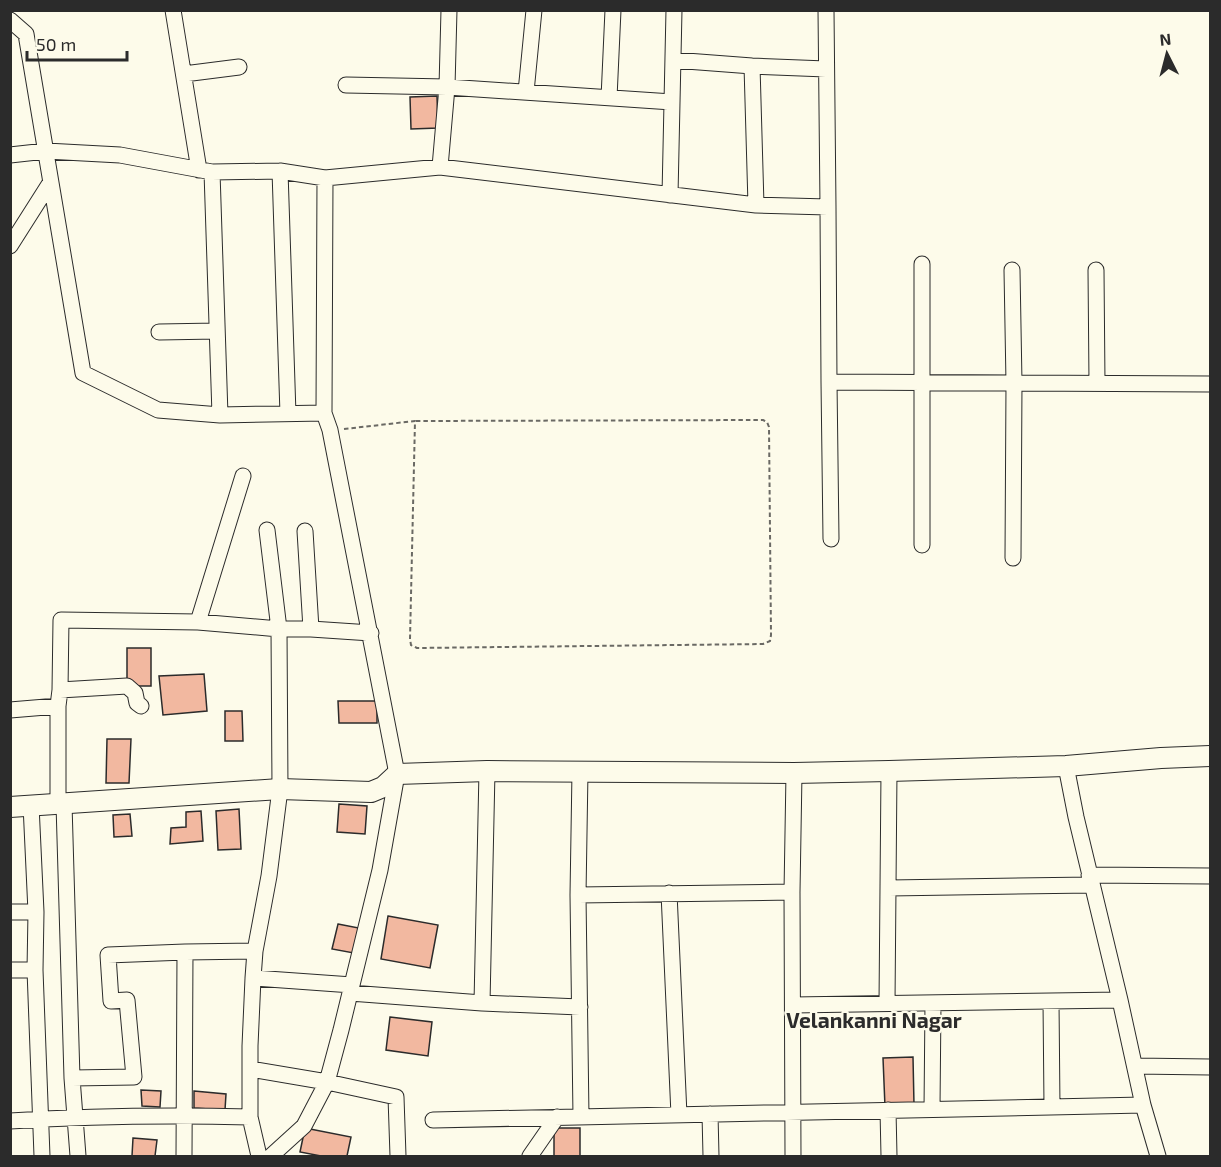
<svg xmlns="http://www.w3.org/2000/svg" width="1221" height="1167" viewBox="0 0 1221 1167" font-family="'Exo 2',sans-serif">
<rect width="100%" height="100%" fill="#fdfbea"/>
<path fill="#f2b8a0" stroke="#2b2b2b" stroke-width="1.5" d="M437,96L438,128L411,129L410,97Z
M127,648H151V686H127Z
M204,674L207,711L163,715L159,676Z
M338,701H377V723H339Z
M225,711H242L243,741H225Z
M107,739H131L129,783H106Z
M339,804L367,806L365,834L337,832Z
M239,809L241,849L218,850L216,811Z
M201,811L203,841L170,844L171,828L186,827V812Z
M130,814L132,836L114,837L113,815Z
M388,916L438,925L430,968L381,959Z
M338,924L364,929L359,954L332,949Z
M390,1017L432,1022L428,1056L386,1050Z
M913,1057L914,1105L885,1107L883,1058Z
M141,1090L161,1091L160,1107L142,1106Z
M194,1091L226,1094L225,1110L194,1108Z
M305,1128L351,1137L347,1156H321L300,1152Z
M554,1128H580V1156H554Z
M133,1138L157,1140L155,1156H132Z"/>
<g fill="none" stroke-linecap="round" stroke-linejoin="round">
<defs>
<path id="minor" d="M173,10L199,170
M826,10L828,207
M10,20L26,34L83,373L158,410L220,415L324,413
M673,60L752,66L826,69
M752,66L756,205
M184,74L239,67
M346,85L447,87L672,102
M526,92L534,10
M609,98L613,10
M10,155L46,151L120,155L212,172L280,171L325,178L440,167L756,205L828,207L829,382L1210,384
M440,167L447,87L449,10
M280,171L288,414
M212,172L220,415
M670,195L674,10
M10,246L50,183
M922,264V545
M1012,270L1014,383L1013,558
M1096,270L1097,383
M159,332L217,331
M829,382L831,539
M305,531L311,629
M198,622L243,476
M60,690L127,686L135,693L137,703L141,706
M10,710L58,706
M1066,766L1076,817L1120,1000L1143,1105L1158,1156
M580,771L578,895L581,1117
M58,803V706L60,690L61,620L198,622L279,629H311L371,633
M64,804L72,1078L78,1156
M31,805L36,912L35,970L42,1156
M1089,875L1210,876
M889,888L1092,885
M669,893L679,1115
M578,895L792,892
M10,912H36
M10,970H35
M253,978L352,985
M350,993L482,1003L580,1007
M1051,1001L1052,1107
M482,1003L487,771
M887,1003L889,771
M793,1005L1120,1000
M1135,1066L1210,1067
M250,1069L327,1082L396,1097L398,1156
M72,1078L134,1077L127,1000L111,1001L108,955L185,952L255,951
M932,1109L933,1003
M888,1110L889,1156
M710,1114L711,1156
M433,1120L1143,1105
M10,1121C91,1116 170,1115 250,1117
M184,1156L185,952
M259,1156L250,1117V1046L253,978L255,951L269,876L280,789L279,629L267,530
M271,1156L304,1126L327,1082L341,1030L380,870L397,774L330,430L324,413L325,178
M530,1156L557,1117
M793,1156L792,892L794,773"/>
<path id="major" d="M10,807L280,789L371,792L383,787L397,774L487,771L794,773L889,771L1066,766L1161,758L1210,756"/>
</defs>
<use href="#minor" stroke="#2b2b2b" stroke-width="17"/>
<use href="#major" stroke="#2b2b2b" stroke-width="22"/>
<path stroke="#6a6964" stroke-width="2" stroke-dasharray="4.5 3" stroke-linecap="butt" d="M344,429L415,421L410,639L411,645L417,648L763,644L770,641L771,635L769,427L767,422L763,420L415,421"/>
<use href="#minor" stroke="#fdfbea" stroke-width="15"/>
<use href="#major" stroke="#fdfbea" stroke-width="20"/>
</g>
<g text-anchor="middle" stroke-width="4.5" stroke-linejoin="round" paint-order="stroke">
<g font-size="21" font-weight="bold" fill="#2b2b2b" stroke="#fdfbea">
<text x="874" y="1028">Velankanni Nagar</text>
</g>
</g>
<rect width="1221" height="1167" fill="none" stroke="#2b2b2b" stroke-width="24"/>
<g transform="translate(1167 54) rotate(354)" stroke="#fdfbea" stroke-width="4.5" paint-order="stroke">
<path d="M0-4.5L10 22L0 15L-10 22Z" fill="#2b2b2b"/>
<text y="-9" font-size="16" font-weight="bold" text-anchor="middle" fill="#2b2b2b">N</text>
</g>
<path d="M27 51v9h100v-9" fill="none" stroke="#2b2b2b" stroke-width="3"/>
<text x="36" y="51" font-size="18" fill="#2b2b2b" stroke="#fdfbea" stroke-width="4.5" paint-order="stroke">50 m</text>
</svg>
